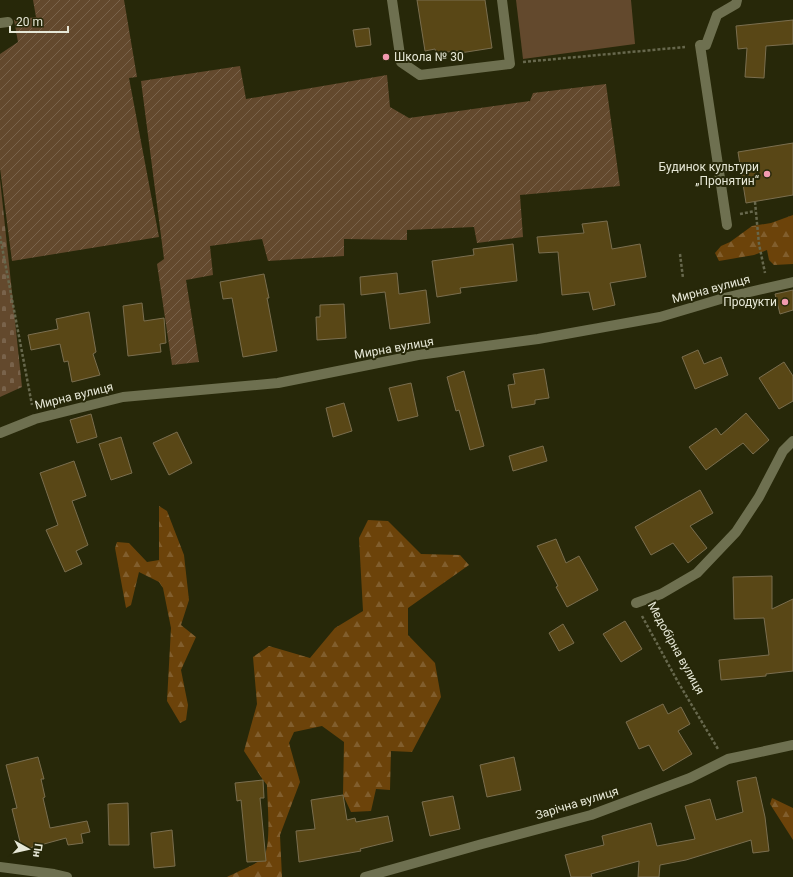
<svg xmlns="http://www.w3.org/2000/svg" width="793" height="877" viewBox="0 0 793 877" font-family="Roboto,sans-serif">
<defs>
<pattern id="forest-firs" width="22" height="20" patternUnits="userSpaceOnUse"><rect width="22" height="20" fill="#6c430a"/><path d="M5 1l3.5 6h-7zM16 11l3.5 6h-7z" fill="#815e2d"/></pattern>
<pattern id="cemetery-stones" width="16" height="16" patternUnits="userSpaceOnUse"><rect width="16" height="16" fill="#63492d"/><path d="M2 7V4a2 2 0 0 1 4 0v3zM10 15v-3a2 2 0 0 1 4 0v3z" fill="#79634b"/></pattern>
<pattern id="garden-furrows" width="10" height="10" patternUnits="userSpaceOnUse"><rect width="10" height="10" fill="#63492d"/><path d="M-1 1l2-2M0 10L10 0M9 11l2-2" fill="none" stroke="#79634b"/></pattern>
</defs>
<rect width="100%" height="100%" fill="#272809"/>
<path fill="#63492d" d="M516,0H631L635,44L523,59Z"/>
<path fill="url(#forest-firs)" d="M793,215V264L774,265L769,260L767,250L754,255L719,261L715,253L721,246L730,242L752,226L771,223Z
M159,506L167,511L184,555L189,600L181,625L196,637L181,670L188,705L186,720L180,723L167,701L171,628L163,588L159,582L139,572L131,605L126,608L115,548L117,542L129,543L147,562L159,560Z
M368,520L388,521L421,554L460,555L469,565L408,608V635L435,663L441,697L412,752L391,751L390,790L376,789L371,811L351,812L343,795L344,742L322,726L294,732L289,743L300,782L280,835L282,877H227C234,873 259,863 263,858C272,847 267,800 267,785L263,780L244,751L257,704L253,657L269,646L310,658L335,628L363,611L359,538Z
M772,798L793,808V840L770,804Z"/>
<path fill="url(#cemetery-stones)" d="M0,179L22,387L0,397Z"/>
<path fill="url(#garden-furrows)" d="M33,0H124L137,77L129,78L159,237L12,261L0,168V54L18,42L14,20L36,17Z
M240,66L246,99L387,75L390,107L409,118L530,101L533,93L606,84L620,186L520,195L523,237L477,243L474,227L407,230V240L344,239V256L268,261L262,239L210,246L213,275L186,280L199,362L172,365L157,264L164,259L141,81Z"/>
<path fill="#594716" stroke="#7a6e4f" d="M417,0H485L492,48L460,53L459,51L436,53L435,49L425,51Z
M793,20V44L766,46L764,78L745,77L747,48L738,49L736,26Z
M369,28L371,45L356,47L353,30Z
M793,143V195L746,203L738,152Z
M607,221L612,249L640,244L646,277L610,283L615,305L593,310L589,292L562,295L558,252L539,253L537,237L584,233L582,224Z
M513,244L517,281L460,288L461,293L437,297L432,261L474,255L473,249Z
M397,273L399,294L426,290L430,323L390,329L385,292L361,295L360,277Z
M264,274L269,298H267L277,351L243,357L232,298L223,299L220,282Z
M793,290V310L780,314L775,294Z
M142,303L144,321L164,318L166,343L160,344L161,352L128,356L123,306Z
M344,304L346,338L317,340L316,317H320V305Z
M89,312L96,352L93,354L100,375L72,382L68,361L64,362L60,344L31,350L28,335L58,329L56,319Z
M698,350L704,364L721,357L728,375L695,389L682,357Z
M784,362L793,376V401L779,409L759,378Z
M544,369L549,398L535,400V404L512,408L508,385L515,384L513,374Z
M464,371L484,446L470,450L459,410L456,411L447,377Z
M411,383L418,416L398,421L389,388Z
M344,403L352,431L333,437L326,408Z
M746,413L769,440L753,454L743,443L706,470L689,447L716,428L721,435Z
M91,414L97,437L77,443L70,420Z
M177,432L192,463L169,475L153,443Z
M121,437L132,473L111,480L99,444Z
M543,446L547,461L513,471L509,456Z
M74,461L86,496L72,501L88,545L76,551L82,564L65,572L46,530L58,525L40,473Z
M700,490L713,513L690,526L707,548L688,563L673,543L651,555L635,527Z
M556,539L566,563L579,556L598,590L567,607L556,587L558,586L537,546Z
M772,576V609L793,599V671L766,674V676L721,680L719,660L769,655L764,618L734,619L733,577Z
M625,621L642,649L621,662L603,634Z
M563,624L574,643L559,651L549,633Z
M663,704L668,714L681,707L690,724L678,731L692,754L663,771L649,745L639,749L626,722Z
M38,757L44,779H41L45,797L43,798L50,828L87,821L90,832L81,834L83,843L68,845L66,838L22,850L12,809L17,808L6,765Z
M514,757L521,790L487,797L480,765Z
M756,777L765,817L769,851L753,853L751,840L686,860L660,865L659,877H638L639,861L591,874L592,877H571L565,855L604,845L602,836L651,823L657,846L695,839L685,806L710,799L716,820L743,812L737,781Z
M263,780L264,798H260L266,861L247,862L241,800L237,801L235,783Z
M343,795L347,820L355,818L356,822L388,816L393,841L360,849L361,851L299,862L296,831L315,829L311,800Z
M453,796L460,829L430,836L422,802Z
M128,803L129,845H109L108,804Z
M172,830L175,866L154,868L151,833Z"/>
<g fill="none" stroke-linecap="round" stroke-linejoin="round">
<path stroke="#67684d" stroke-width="2.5" stroke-dasharray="3 2" stroke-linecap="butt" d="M523,62L685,47
M755,202L759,244L765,273
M740,214L755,211
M0,236L32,405
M680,254L683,278
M642,616L678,682L718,749"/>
<path stroke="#6e7050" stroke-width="10" d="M392,0L401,62L420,75L510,64L502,0
M727,225L700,45H706L717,15L736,4L737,0"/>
<path stroke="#6e7050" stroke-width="10" d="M0,23L8,22
M0,433L35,419L123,397L278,383L418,355L538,339L660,317L724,298L793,282
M636,603L661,594L697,573L736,532L759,497L783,451L793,441
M0,867L54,874L67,877
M365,877L482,844L591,815L690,778L728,759L793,745"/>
</g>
<g fill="#f29aaf" stroke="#272809" stroke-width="1.5">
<circle cx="386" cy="57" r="4"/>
<circle cx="767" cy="174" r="4"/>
<circle cx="785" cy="302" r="4"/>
</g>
<g text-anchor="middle" stroke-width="4" stroke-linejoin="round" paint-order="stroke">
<g font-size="12" fill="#e7e8d7" stroke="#272809" text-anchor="end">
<text x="394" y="61" text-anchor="start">Школа № 30</text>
<text x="759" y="171">Будинок культури<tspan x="759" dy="14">„Пронятин“</tspan></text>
<text x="777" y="306">Продукти</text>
</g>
<g font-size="12" fill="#e7e8d7" stroke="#272809">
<text transform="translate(711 289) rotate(-15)" y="4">Мирна вулиця</text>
<text transform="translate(394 348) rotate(-10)" y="4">Мирна вулиця</text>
<text transform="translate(74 396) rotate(-14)" y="4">Мирна вулиця</text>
<text transform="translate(676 648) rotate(61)" y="4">Медобірна вулиця</text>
<text transform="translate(577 803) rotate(-17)" y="4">Зарічна вулиця</text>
</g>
</g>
<g transform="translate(28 849) rotate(98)" stroke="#272809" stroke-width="3" paint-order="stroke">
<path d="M0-3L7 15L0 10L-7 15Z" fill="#e7e8d7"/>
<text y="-6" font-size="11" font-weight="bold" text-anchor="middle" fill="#e7e8d7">Пн</text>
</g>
<path d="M10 26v6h58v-6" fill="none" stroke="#e7e8d7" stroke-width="2"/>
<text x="16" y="26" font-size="12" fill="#e7e8d7" stroke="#272809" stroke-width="3" paint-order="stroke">20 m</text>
</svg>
